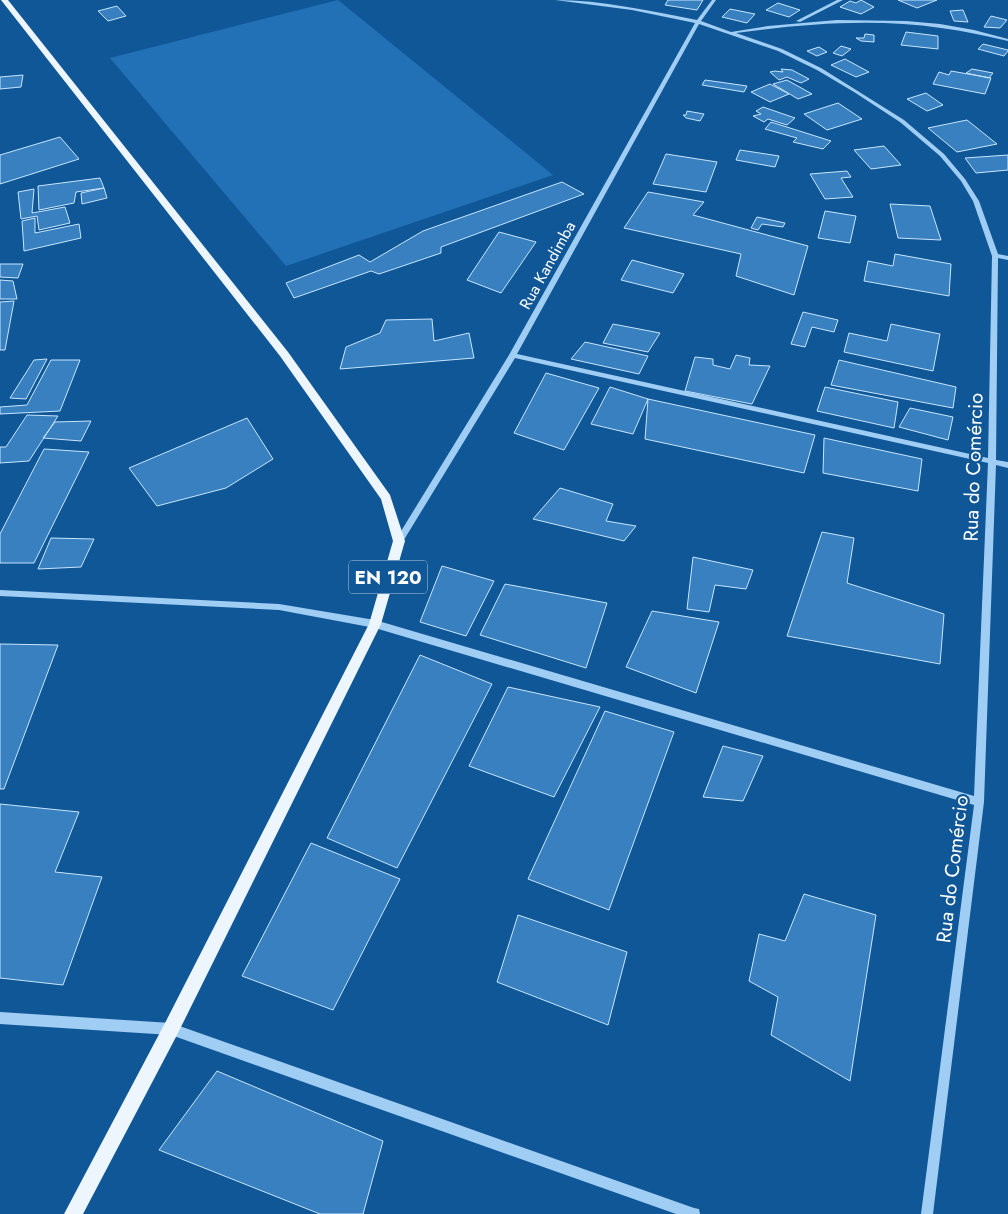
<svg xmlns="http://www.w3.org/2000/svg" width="1008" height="1214" viewBox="0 0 1008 1214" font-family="Jost,sans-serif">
<rect width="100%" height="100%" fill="#105798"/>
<path fill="#2271b7" d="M338,0L553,175L286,266L110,58Z"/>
<path fill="#3880c0" stroke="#c8e5fe" d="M668,0H703L697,10L665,5Z
M861,0L874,7L861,14L840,7L850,1L856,3Z
M898,0H937L917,8Z
M778,3L800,10L789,17L766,10Z
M117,6L126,16L108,21L98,11Z
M730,9L755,14L747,23L722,17Z
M963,10L968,22L954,21L950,11Z
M991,16L1007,20L1000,28L984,27Z
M906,32L938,36V49L901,45Z
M865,34L874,35V42L861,41L856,38H864Z
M983,44L1008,50V51L1004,56L978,49Z
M841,46L851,49L842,56L833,53Z
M819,47L827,52L817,56L807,51Z
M845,59L869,72L856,77L831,65Z
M781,69L792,70L809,79L801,83L787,77L779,80L770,72L775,71L783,72Z
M972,69L993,73L989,78L966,73Z
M951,71L991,78L985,94L933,84L939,72L949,75Z
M23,75L21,87L0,89V77Z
M705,80L747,86L744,92L702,85Z
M787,80L812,94L798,99L773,84Z
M770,84L789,94L770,102L751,92Z
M926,93L943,105L927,111L907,99Z
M838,103L862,119L827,130L804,114Z
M763,107L795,118L787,125L768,119L764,122L753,116L761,114L756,111Z
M687,111L704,114L700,121L686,118L683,115H686Z
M967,120L997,144L957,152L928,128Z
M771,122L831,141L823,149L793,142L797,138L765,129Z
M60,137L79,159L0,184V155Z
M884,146L901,165L871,169L854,150Z
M740,150L779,156L775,167L736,160Z
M666,154L717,162L706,192L653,184Z
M1008,155V170L976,173L965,158Z
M847,171L851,177L841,178L853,197L825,199L810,174Z
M100,178L104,188L76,192L74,203L39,210L38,186Z
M562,182L584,194L441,247V253L379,274L371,271L294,298L286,283L359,255L370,262L423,231Z
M104,188L107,198L82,204L81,193Z
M34,189L32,213L65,207L70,223L39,230L37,216L21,219L18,192Z
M648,192L704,202L693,215L808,246L794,295L736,276L741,254L624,228Z
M890,204L930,206L941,240L898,238Z
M825,211L856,216L850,243L818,238Z
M757,217L785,223L783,227L762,224L758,230L751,228Z
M35,218V233L79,224L81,238L24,251L22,221Z
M499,232L536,242L501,293L467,280Z
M895,254L951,264L949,296L864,281L868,261L893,266Z
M632,260L684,274L673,293L621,280Z
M0,264H23L18,278L0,277Z
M0,280L13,281L17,299H0Z
M14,301L5,350H0V302Z
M803,312L838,320L834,332L812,327L805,347L791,344Z
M432,319L434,341L469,333L474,358L340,369L346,347L380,333L386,320Z
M613,324L660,333L648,352L603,343Z
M891,324L940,334L933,371L844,352L849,333L887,341Z
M585,342L648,356L639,374L571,359Z
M736,355L750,358L749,365L770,366L752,404L685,391L695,357L713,359V365L730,369Z
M47,359L26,399L10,398L34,360Z
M51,360H80L60,411L0,414V407L27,405Z
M839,360L956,387L953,408L831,385Z
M546,373L599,388L564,450L514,433Z
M610,387L648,399L633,434L591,424Z
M825,387L898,402L894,428L817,411Z
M648,399L815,435L804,473L645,439Z
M910,408L953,417L948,440L899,427Z
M27,415L58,416L29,461L0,463V447H6Z
M247,418L273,459L226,488L157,506L129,468Z
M91,421L81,441L43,438L55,422Z
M824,438L922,459L918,491L823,473Z
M44,449L89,452L34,563H0V534Z
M560,488L613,504L606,521L636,526L624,541L533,519Z
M822,532L854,538L847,583L944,614L940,664L787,636Z
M51,538L94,539L81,567L38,569Z
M693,557L753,570L746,589L715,585L709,612L687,609Z
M442,566L494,581L466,636L420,622Z
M505,584L607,603L586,668L480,635Z
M652,611L719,622L696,693L626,667Z
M0,644L58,645L4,789H0Z
M420,655L492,684L397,868L327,838Z
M508,687L600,707L554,797L469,766Z
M605,711L674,732L609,910L528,879Z
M723,746L763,756L743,801L703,797Z
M0,804L79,812L55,872L102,877L63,985L0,978Z
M311,843L400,879L333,1010L242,976Z
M804,894L876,915L850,1081L771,1035L778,997L749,981L759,934L785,941Z
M518,915L627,952L608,1025L497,982Z
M217,1071L383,1141L363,1214H320L159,1150Z"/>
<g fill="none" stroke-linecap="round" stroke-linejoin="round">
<path fill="#a0cdf4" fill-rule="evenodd" d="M555,0C602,0 650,11 697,20L712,0H716L701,21L731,32L768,26L837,20L906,21L940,24L974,30L1008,39V41C986,36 964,31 941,28C873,18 803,24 736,33L782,49L821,68L904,120L944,154L965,179L979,201L998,254L1008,256V260L998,258L996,460L1008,462V468L996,465L984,802L933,1214H921L974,805L375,628L279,610L0,596V590L279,604L375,620L974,796L988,463L515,358L402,543L399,544L395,541L509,355L695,23L632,10ZM699,24L778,51L817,70L854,92L900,122L940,156L961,181L973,201L992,256L988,458L517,354Z
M837,0H843L800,22L796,21Z
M0,1012L171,1023L694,1208L699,1209L700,1214H676L171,1035L0,1024Z"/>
<path fill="#edf6ff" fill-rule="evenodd" d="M1,0H8L288,352L390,495L405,541L381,624L177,1035L83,1214H64L165,1023L369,624L393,541L381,499L280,356Z"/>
</g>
<g text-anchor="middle" stroke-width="4.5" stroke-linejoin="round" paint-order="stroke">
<g font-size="16" fill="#fff" stroke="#105798">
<text transform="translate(547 265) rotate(-61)" y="6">Rua Kandimba</text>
</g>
<rect fill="#105798" stroke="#b7cde0" stroke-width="1" x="349" y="560.5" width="78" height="33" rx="4"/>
<g font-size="19" font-weight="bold" fill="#fff">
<text x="388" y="584">EN 120</text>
</g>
<g font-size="20" fill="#fff" stroke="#105798">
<text transform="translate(973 467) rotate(-88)" y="7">Rua do Comércio</text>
<text transform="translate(952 869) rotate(-83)" y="7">Rua do Comércio</text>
</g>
</g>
</svg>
